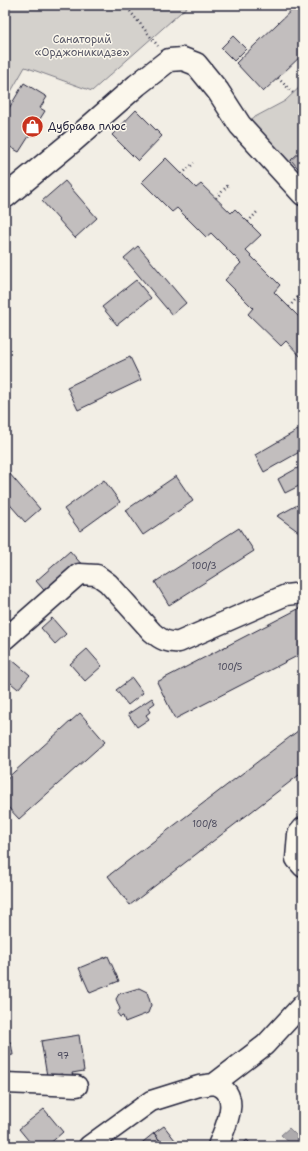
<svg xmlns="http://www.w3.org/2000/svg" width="308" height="1151" viewBox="0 0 308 1151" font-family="'Shantell Sans',sans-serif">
<rect width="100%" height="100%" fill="#f2eee5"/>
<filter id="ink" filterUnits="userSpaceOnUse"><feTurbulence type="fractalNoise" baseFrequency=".025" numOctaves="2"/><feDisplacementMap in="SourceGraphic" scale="8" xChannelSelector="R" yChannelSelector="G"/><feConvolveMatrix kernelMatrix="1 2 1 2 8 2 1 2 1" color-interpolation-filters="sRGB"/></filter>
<g filter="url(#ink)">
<path fill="#d4d1cc" stroke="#7b7a84" d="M5,5H189L92,91L25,67L5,102Z
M303,84V149L281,170L240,125L285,101Z"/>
<path fill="#aeabad" stroke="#76747f" d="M289,1128L303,1142L300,1146H293L281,1135Z"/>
<path fill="#c2bebe" stroke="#22223b" d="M297,5H303V54L263,92L236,63Z
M233,36L246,49L234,61L221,48Z
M24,83L47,97L40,108L45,111L19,152L5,144V115Z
M136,110L162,136L138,161L112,135Z
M303,149V174L291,160Z
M166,158L196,188L201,184L231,213L235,209L261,235L245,250L280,285L274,292L303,321V359L286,341L281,346L248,314L253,308L225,280L241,263L211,233L206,237L177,208L172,212L142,182Z
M65,181L97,218L75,238L42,201Z
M138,246L186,303L172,315L124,258Z
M136,280L151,298L117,325L102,307Z
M130,357L141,380L78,410L67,387Z
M303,427V450L264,472L255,455Z
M303,465V484L285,493L278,479Z
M9,473L40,509L25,522L5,499V476Z
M176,476L193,501L143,535L126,510Z
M104,480L120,502L80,531L64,509Z
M303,502V535L277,516Z
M239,528L254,551L169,605L155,582Z
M70,551L83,566L49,596L36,581Z
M300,608L303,615V653L175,719L157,682Z
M52,618L66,634L55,644L41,628Z
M87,649L102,666L85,681L70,664Z
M5,654L30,675L18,689L5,678Z
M132,678L143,693L128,705L116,690Z
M152,698L155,703L148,708L150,712L146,715L149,719L137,727L128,714Z
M80,713L105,742L19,819L5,804V780Z
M303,727V772L130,905L108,876Z
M108,956L119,981L90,993L79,968Z
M139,988L147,992L151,1005L148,1013L125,1022L123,1016L120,1017L117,1013L120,1009L116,999L119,994Z
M79,1035L84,1071L72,1073L73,1076L62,1078V1074L47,1076L41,1041Z
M11,1042L13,1055L6,1056L8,1066L5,1067V1043Z
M44,1109L63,1132L47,1146H33L19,1129Z
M164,1126L175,1140L168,1146H164L154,1133Z
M154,1133L164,1146H138Z
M247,1140L253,1146H240Z"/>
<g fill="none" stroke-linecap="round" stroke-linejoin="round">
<defs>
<path id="minor" d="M5,639L79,574L97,575L108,583L152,632C161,640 168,643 179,642L286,595L303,593
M303,828L298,834L296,859L303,867
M5,1083L77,1086
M214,1084C244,1093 225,1127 218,1146
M89,1146L151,1101L199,1086L214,1084L265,1045L303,1004"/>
<path id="tertiary" d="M5,197L73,141L137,85L169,60L183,59L196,64L218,91L240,125L303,194"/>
</defs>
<use href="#minor" stroke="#22223b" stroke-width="23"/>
<use href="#tertiary" stroke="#22223b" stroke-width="25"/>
<path stroke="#22223b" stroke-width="2.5" stroke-dasharray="1 3" stroke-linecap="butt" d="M125,5L158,46
M278,78L293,93
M182,174L194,163
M216,198L228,185
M248,222L257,212
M289,307L303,291"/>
<use href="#minor" stroke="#fbf7ec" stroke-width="20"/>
<use href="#tertiary" stroke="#fbf7ec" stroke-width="22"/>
</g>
</g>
<defs>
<symbol id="shop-disc" viewBox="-11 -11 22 22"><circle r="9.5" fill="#c8321e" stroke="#fbf7ec"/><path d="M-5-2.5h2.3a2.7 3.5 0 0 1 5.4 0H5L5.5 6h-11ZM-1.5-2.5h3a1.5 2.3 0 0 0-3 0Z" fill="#fff"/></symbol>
</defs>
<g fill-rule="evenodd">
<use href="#shop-disc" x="20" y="114" width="25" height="25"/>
</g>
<g text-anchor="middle" stroke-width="3" stroke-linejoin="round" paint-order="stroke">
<g font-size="9" fill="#4a495c">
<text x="204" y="569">100/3</text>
<text x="230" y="670">100/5</text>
<text x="205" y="827">100/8</text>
<text x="63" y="1059">97</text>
</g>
<g font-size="11" fill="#575766" stroke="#fbf7ec">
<text x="82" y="43">Санаторий<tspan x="82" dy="13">«Орджоникидзе»</tspan></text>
</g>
<g font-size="11" fill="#22223b" stroke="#fbf7ec" text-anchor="start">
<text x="48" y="130">Дубрава плюс</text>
</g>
</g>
<rect width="308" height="1151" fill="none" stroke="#fbf7ec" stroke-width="20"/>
<rect x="10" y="10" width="288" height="1131" fill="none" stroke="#22223b" stroke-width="1.5" filter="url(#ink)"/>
</svg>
